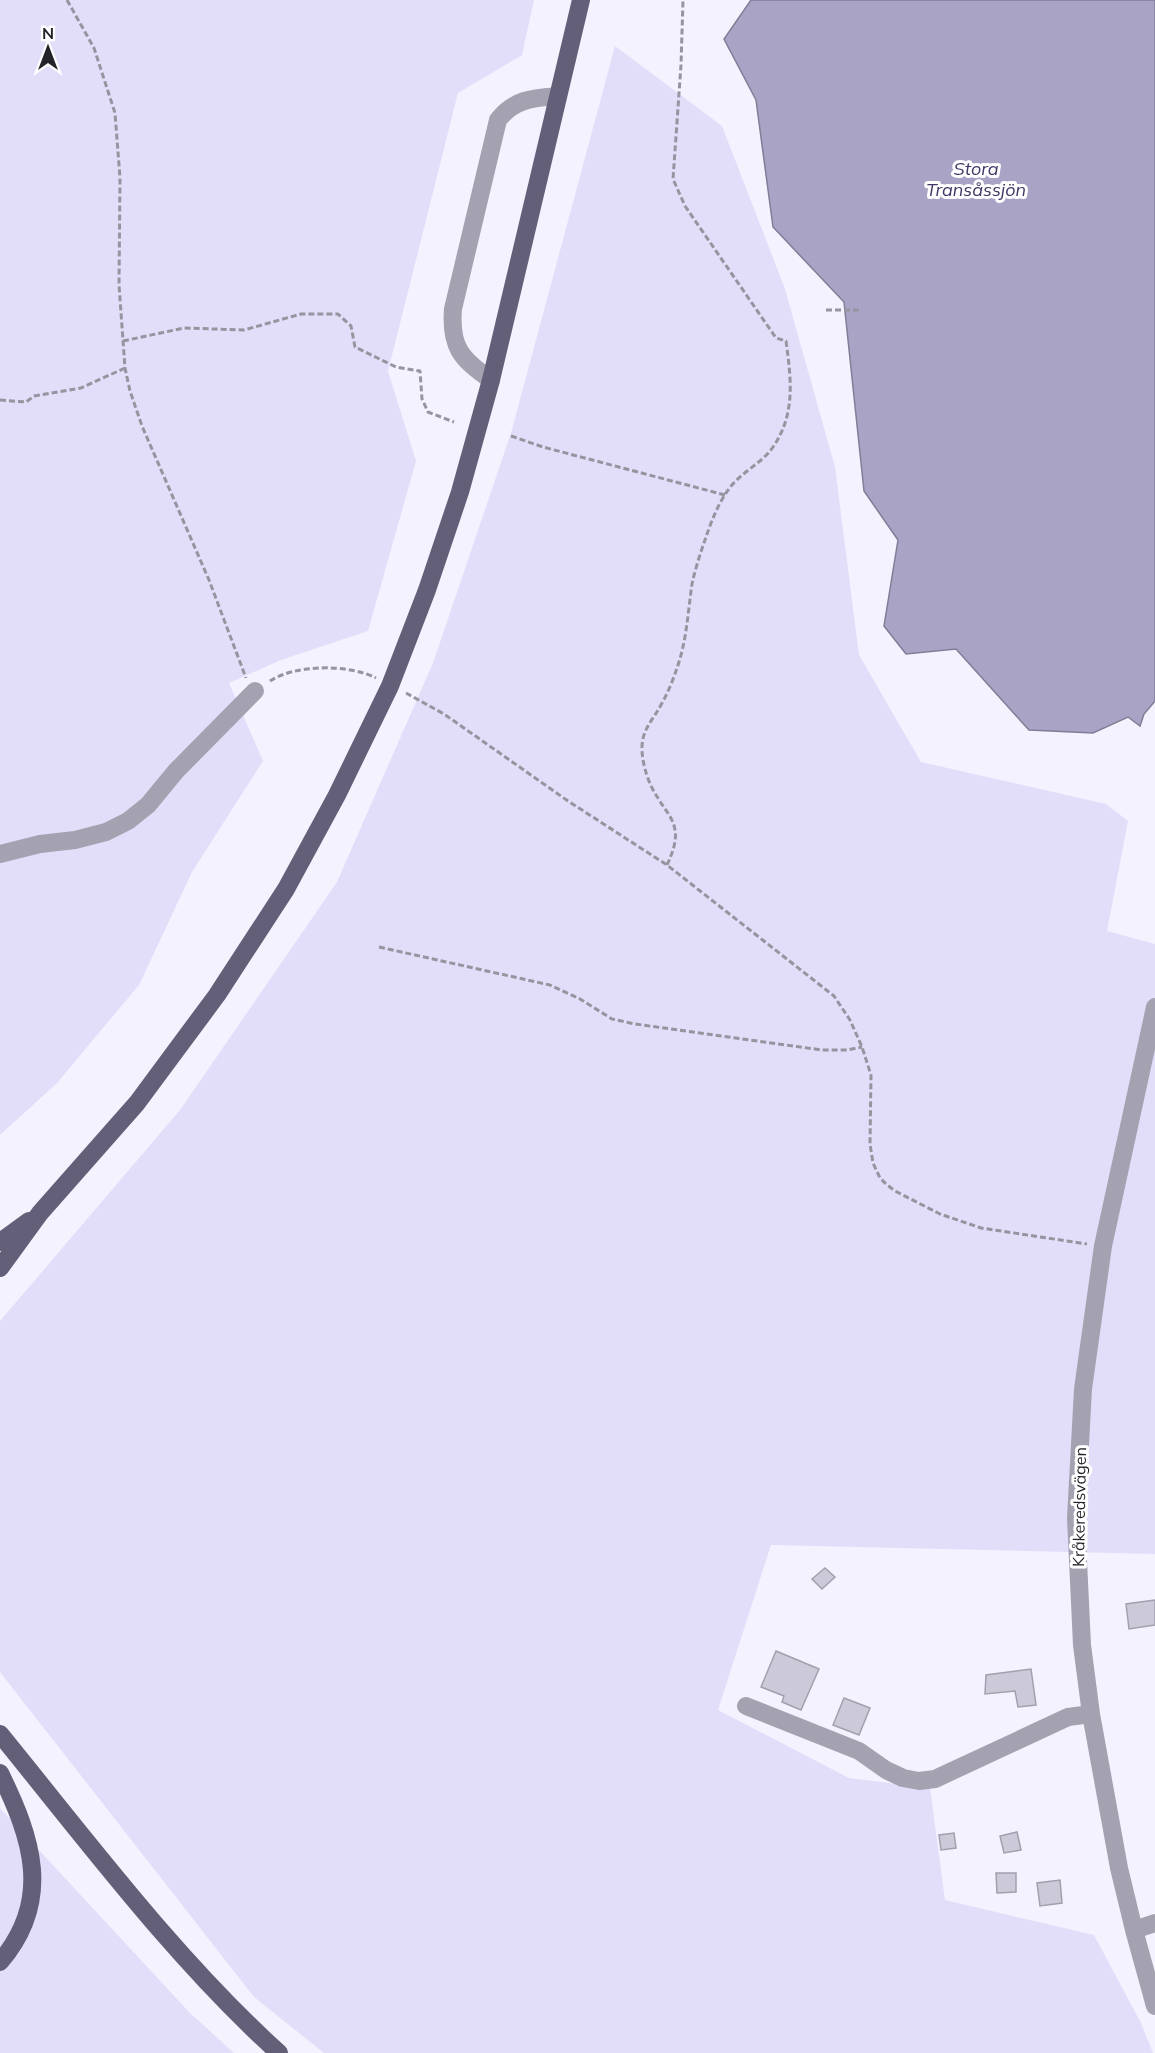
<svg xmlns="http://www.w3.org/2000/svg" width="1155" height="2053" viewBox="0 0 1155 2053" font-family="Mulish,sans-serif">
<rect width="100%" height="100%" fill="#f4f2ff"/>
<path fill="#e2defa" d="M0,0H534L522,55L458,93L388,371L416,461L368,631L281,660L229,683L263,761L192,872L139,985L57,1083L0,1135Z
M615,46L722,126L785,289L835,467L859,655L921,762L1106,804L1128,821L1107,931L1155,944V1554L771,1545L718,1710L849,1778L930,1788L945,1900L1094,1935L1141,2023L1153,2053H324L254,1997L0,1672V1321L180,1110L337,882L433,663L511,433Z
M0,1808L190,2013L234,2053H0Z"/>
<path fill="#a9a4c5" stroke="#817d96" stroke-width="1.5" d="M751,0H1155V701L1144,714L1140,726L1128,717L1093,733L1029,730L956,649L906,654L884,626L898,540L864,491L844,302L773,227L756,100L724,39Z"/>
<path fill="#cccad9" stroke="#a2a0ae" stroke-width="1.5" d="M825,1568L835,1577L822,1589L812,1579Z
M1155,1600V1625L1129,1629L1126,1604Z
M776,1651L819,1669L801,1710L782,1702L784,1696L761,1687Z
M1031,1669L1036,1705L1018,1707L1015,1691L985,1694L986,1675Z
M844,1698L870,1708L859,1735L833,1725Z
M1017,1832L1021,1850L1004,1853L1000,1836Z
M954,1833L956,1848L941,1850L939,1835Z
M996,1873H1016V1892L997,1893Z
M1060,1880L1062,1903L1040,1906L1037,1883Z"/>
<g fill="none" stroke-linecap="round" stroke-linejoin="round">
<path stroke="#96949e" stroke-width="3" stroke-dasharray="6 3" stroke-linecap="butt" d="M67,0L94,48L115,113L120,178L119,285L125,368L130,391L142,426L209,580L246,678
M826,310H860
M123,341L184,328L244,330L301,314H338L351,326L355,347L396,367L420,371L422,399L428,412L454,422
M0,400L26,402L34,396L81,388L125,368
M511,436L543,447L725,495
M270,681C296,664 349,664 376,678
M406,693L444,714L568,801L667,865L834,996L850,1020L862,1047L871,1075L870,1144L873,1163L880,1178L886,1184L895,1191L940,1214L981,1228L1087,1244
M667,865C672,854 677,842 675,830C673,817 664,809 658,798C649,785 643,767 642,751C641,729 653,721 662,703C669,691 674,677 678,665C687,638 688,611 692,584C695,570 700,554 705,540C712,519 722,492 740,477C751,467 764,460 773,447C796,414 791,378 786,341L776,338L685,206L673,179L681,65L683,0
M379,947L550,985L580,999L612,1019L635,1024L822,1050H847L862,1047"/>
<path stroke="#a4a2b1" stroke-width="18" d="M491,380C461,359 450,347 453,309L498,120C514,99 533,98 558,96
M0,854L40,844L75,840L106,832L128,821L148,805L176,771L255,691
M1155,1007L1103,1246L1083,1389L1076,1518L1082,1645L1091,1714L1119,1868L1134,1930L1155,2006
M746,1706L859,1751L886,1770L903,1778L919,1781L935,1779L1068,1717L1091,1714
M1134,1930L1155,1923"/>
<path stroke="#635f78" stroke-width="18" d="M0,1242L29,1221
M0,1268L40,1213L137,1103L217,995L286,889L337,795L390,686L427,590L460,492L491,380L581,0
M0,1734C88,1842 176,1960 279,2053
M0,1773C32,1838 53,1900 0,1962"/>
</g>
<g text-anchor="middle" stroke-width="6" stroke-linejoin="round" paint-order="stroke">
<g font-size="16" fill="#242329" stroke="#fff">
<text transform="translate(1079 1507) rotate(-89)" y="6">Kråkeredsvägen</text>
</g>
<g font-size="18" font-style="italic" fill="#423766" stroke="#fff">
<text x="976" y="175">Stora<tspan x="976" dy="21">Transåssjön</tspan></text>
</g>
</g>
<g transform="translate(48 48)" stroke="#ffffff" stroke-width="4.5" paint-order="stroke">
<path d="M0-4.5L10 22L0 15L-10 22Z" fill="#242329"/>
<text y="-9" font-size="16" font-weight="bold" text-anchor="middle" fill="#242329">N</text>
</g>
</svg>
